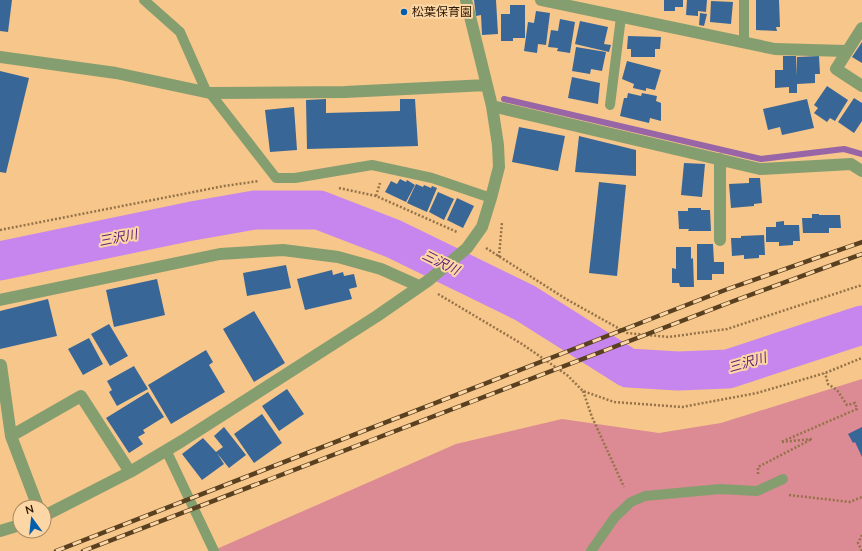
<svg xmlns="http://www.w3.org/2000/svg" width="862" height="551" viewBox="0 0 862 551" font-family="Mulish,'Noto Sans JP',sans-serif">
<rect width="100%" height="100%" fill="#f7c68a"/>
<path fill="#dc8a94" d="M862,379V551H212L456,444L562,419L659,433L721,423Z"/>
<g fill="none" stroke-linecap="round" stroke-linejoin="round">
<path stroke="#9865a6" stroke-width="6" d="M504,99L761,159L844,149L862,154"/>
<path stroke="#c786ed" stroke-width="39" d="M0,261L192,221L255,210H319L394,239L525,303L628,368L678,371L728,369L862,325"/>
</g>
<path fill="#386697" d="M0,0H12L8,32L0,31Z
M474,0H496L498,34L482,35L481,15L476,16Z
M664,0H683V7H675V11H664Z
M687,0H707L706,12L698,11V16L686,15Z
M756,0H779L780,27H776L777,31L756,30Z
M711,1L733,2L731,24L710,22Z
M510,5H525V38H513V41H501V14H510Z
M536,11L550,13L546,45L538,44L537,53L524,51L528,22L534,23Z
M700,13L707,14L704,26L699,25Z
M560,19L575,22L570,53L557,51L558,48L548,47L551,30L558,31Z
M580,21L608,27L604,44L611,45L609,52L575,44Z
M628,36L661,37L660,49H655V57H631V49H627Z
M862,42V63L852,57Z
M576,47L606,52L602,71L591,69L590,74L572,71Z
M783,56H796L797,76V57L819,56L820,74H815V83L797,84V93H789V87L775,88V70H783Z
M627,61L661,70L655,90L646,88V91L633,88L634,84L622,79Z
M0,71L29,78L6,173L0,172Z
M572,77L600,83L598,104L568,98Z
M827,86L848,100L835,121L830,118L827,122L814,113L818,108L814,105Z
M628,93L641,96L642,93L657,96L656,101L661,103V121L650,118L649,123L620,116L624,98H627Z
M854,98L862,103V121L854,133L838,122Z
M326,99V113L400,111V99H415L418,146L307,149L306,100Z
M807,99L814,128L782,135L780,127L768,130L763,109Z
M294,107L297,150L270,152L265,110Z
M519,127L565,136L558,171L512,162Z
M579,136L636,150V176L575,172Z
M684,163L705,164L702,197L681,195Z
M749,178H760L762,203L754,204V206L731,208L729,184L749,183Z
M400,179L406,182L407,180L415,185L406,202L385,192L391,181L397,184Z
M599,182L626,185L617,276L589,273Z
M416,184L423,187L424,185L431,188L432,186L437,188L427,212L407,203Z
M438,192L454,199L444,220L429,212Z
M457,198L474,206L463,228L447,220Z
M688,208H701V210H710L711,231H688L689,229H679L678,211H688Z
M812,214H819V215H840L841,228H829V233H803L802,218H812Z
M784,221V225H799L800,241H793V245L779,246V242H766V227H776V222Z
M764,235L765,255H759V258L744,259V255L732,256L731,238H741V236Z
M697,244H713L714,262H724V274H712V280H697Z
M676,247H691V259L693,258L694,287H680L679,283H672V268L676,269Z
M286,265L291,288L247,296L243,273Z
M332,270L333,275L343,272L344,276L354,274L357,287L349,289L352,299L305,310L297,279Z
M157,279L165,315L114,327L106,290Z
M48,299L57,336L0,349V311Z
M254,311L285,363L254,382L223,329Z
M109,324L128,356L110,366L91,334Z
M89,338L103,364L83,375L68,349Z
M206,350L213,362L209,365L225,392L171,424L148,385Z
M134,366L148,389L117,406L109,392L112,390L107,381Z
M287,389L304,414L279,431L262,406Z
M148,392L164,417L143,430L145,433L138,437L143,444L129,453L106,418Z
M262,414L282,443L254,463L234,434Z
M224,427L246,455L229,468L217,453L224,464L202,480L182,454L203,438L216,452L223,447L214,436Z
M862,427V457L855,442L853,443L848,434Z"/>
<g fill="none" stroke-linecap="round" stroke-linejoin="round">
<path stroke="#957348" stroke-width="2.5" stroke-dasharray="2 2" stroke-linecap="butt" d="M339,188L376,196L457,232
M376,196L380,183
M0,230L224,186L259,181
M486,248L566,299L627,333L669,337L727,329L862,285
M499,257L502,222
M438,294L522,344L567,375L583,391L614,402L682,407L757,393L825,373L862,358
M583,391L592,417L624,487
M758,474V467L812,439L781,442L857,409L855,403L847,405L837,390L828,384L825,373
M789,495L850,502L862,497
M862,551L858,543L862,535"/>
<path stroke="#859e70" stroke-width="10" d="M144,0L180,32L207,93
M744,0V43
M210,93L276,178H295L372,165L432,178L491,198
M610,105L621,17
M166,450L214,551
M591,551L615,517L631,502L645,496L720,489L757,491L783,479"/>
<path stroke="#859e70" stroke-width="12" d="M541,0L775,49L846,51
M862,28L836,69L862,86
M0,57L116,73L210,93L345,92L487,85
M492,106L760,169L851,164L862,171
M720,159V240
M0,300L220,254L283,250L338,257L381,269L419,286
M1,365L11,436L38,507
M11,436L81,396L130,472
M44,516L130,472L182,441L377,316L429,280L467,248L482,227L491,198L499,167L498,145L492,106L466,0
M0,531L20,525"/>
<defs>
<path id="rail" d="M56,551L725,290L862,242
M83,551L731,302L862,254"/>
</defs>
<use href="#rail" stroke="#594020" stroke-width="4.5"/>
<use href="#rail" stroke="#fdd6a6" stroke-width="3" stroke-dasharray="9" stroke-linecap="butt"/>
</g>
<circle fill="#005fac" stroke="#fdd6a6" stroke-width="1.5" cx="404" cy="12" r="4"/>
<g text-anchor="middle" stroke-width="4" stroke-linejoin="round" paint-order="stroke">
<g font-size="12" fill="#2b1901" stroke="#fdd6a6" text-anchor="start">
<text x="412" y="16">松葉保育園</text>
</g>
<g font-size="13" font-style="italic" fill="#581a76" stroke="#fdd6a6">
<text transform="translate(118 237) rotate(-11)" y="5">三沢川</text>
<text transform="translate(441 262) rotate(26)" y="5">三沢川</text>
<text transform="translate(747 362) rotate(-16)" y="5">三沢川</text>
</g>
</g>
<g transform="translate(32 519) rotate(345)"><circle r="19" fill="#fdd6a6" stroke="#a98a64"/>
<path d="M0-3L7 15L0 10L-7 15Z" fill="#005fac"/>
<text y="-6" font-size="11" font-weight="bold" text-anchor="middle" fill="#2b1901">N</text>
</g>
</svg>
